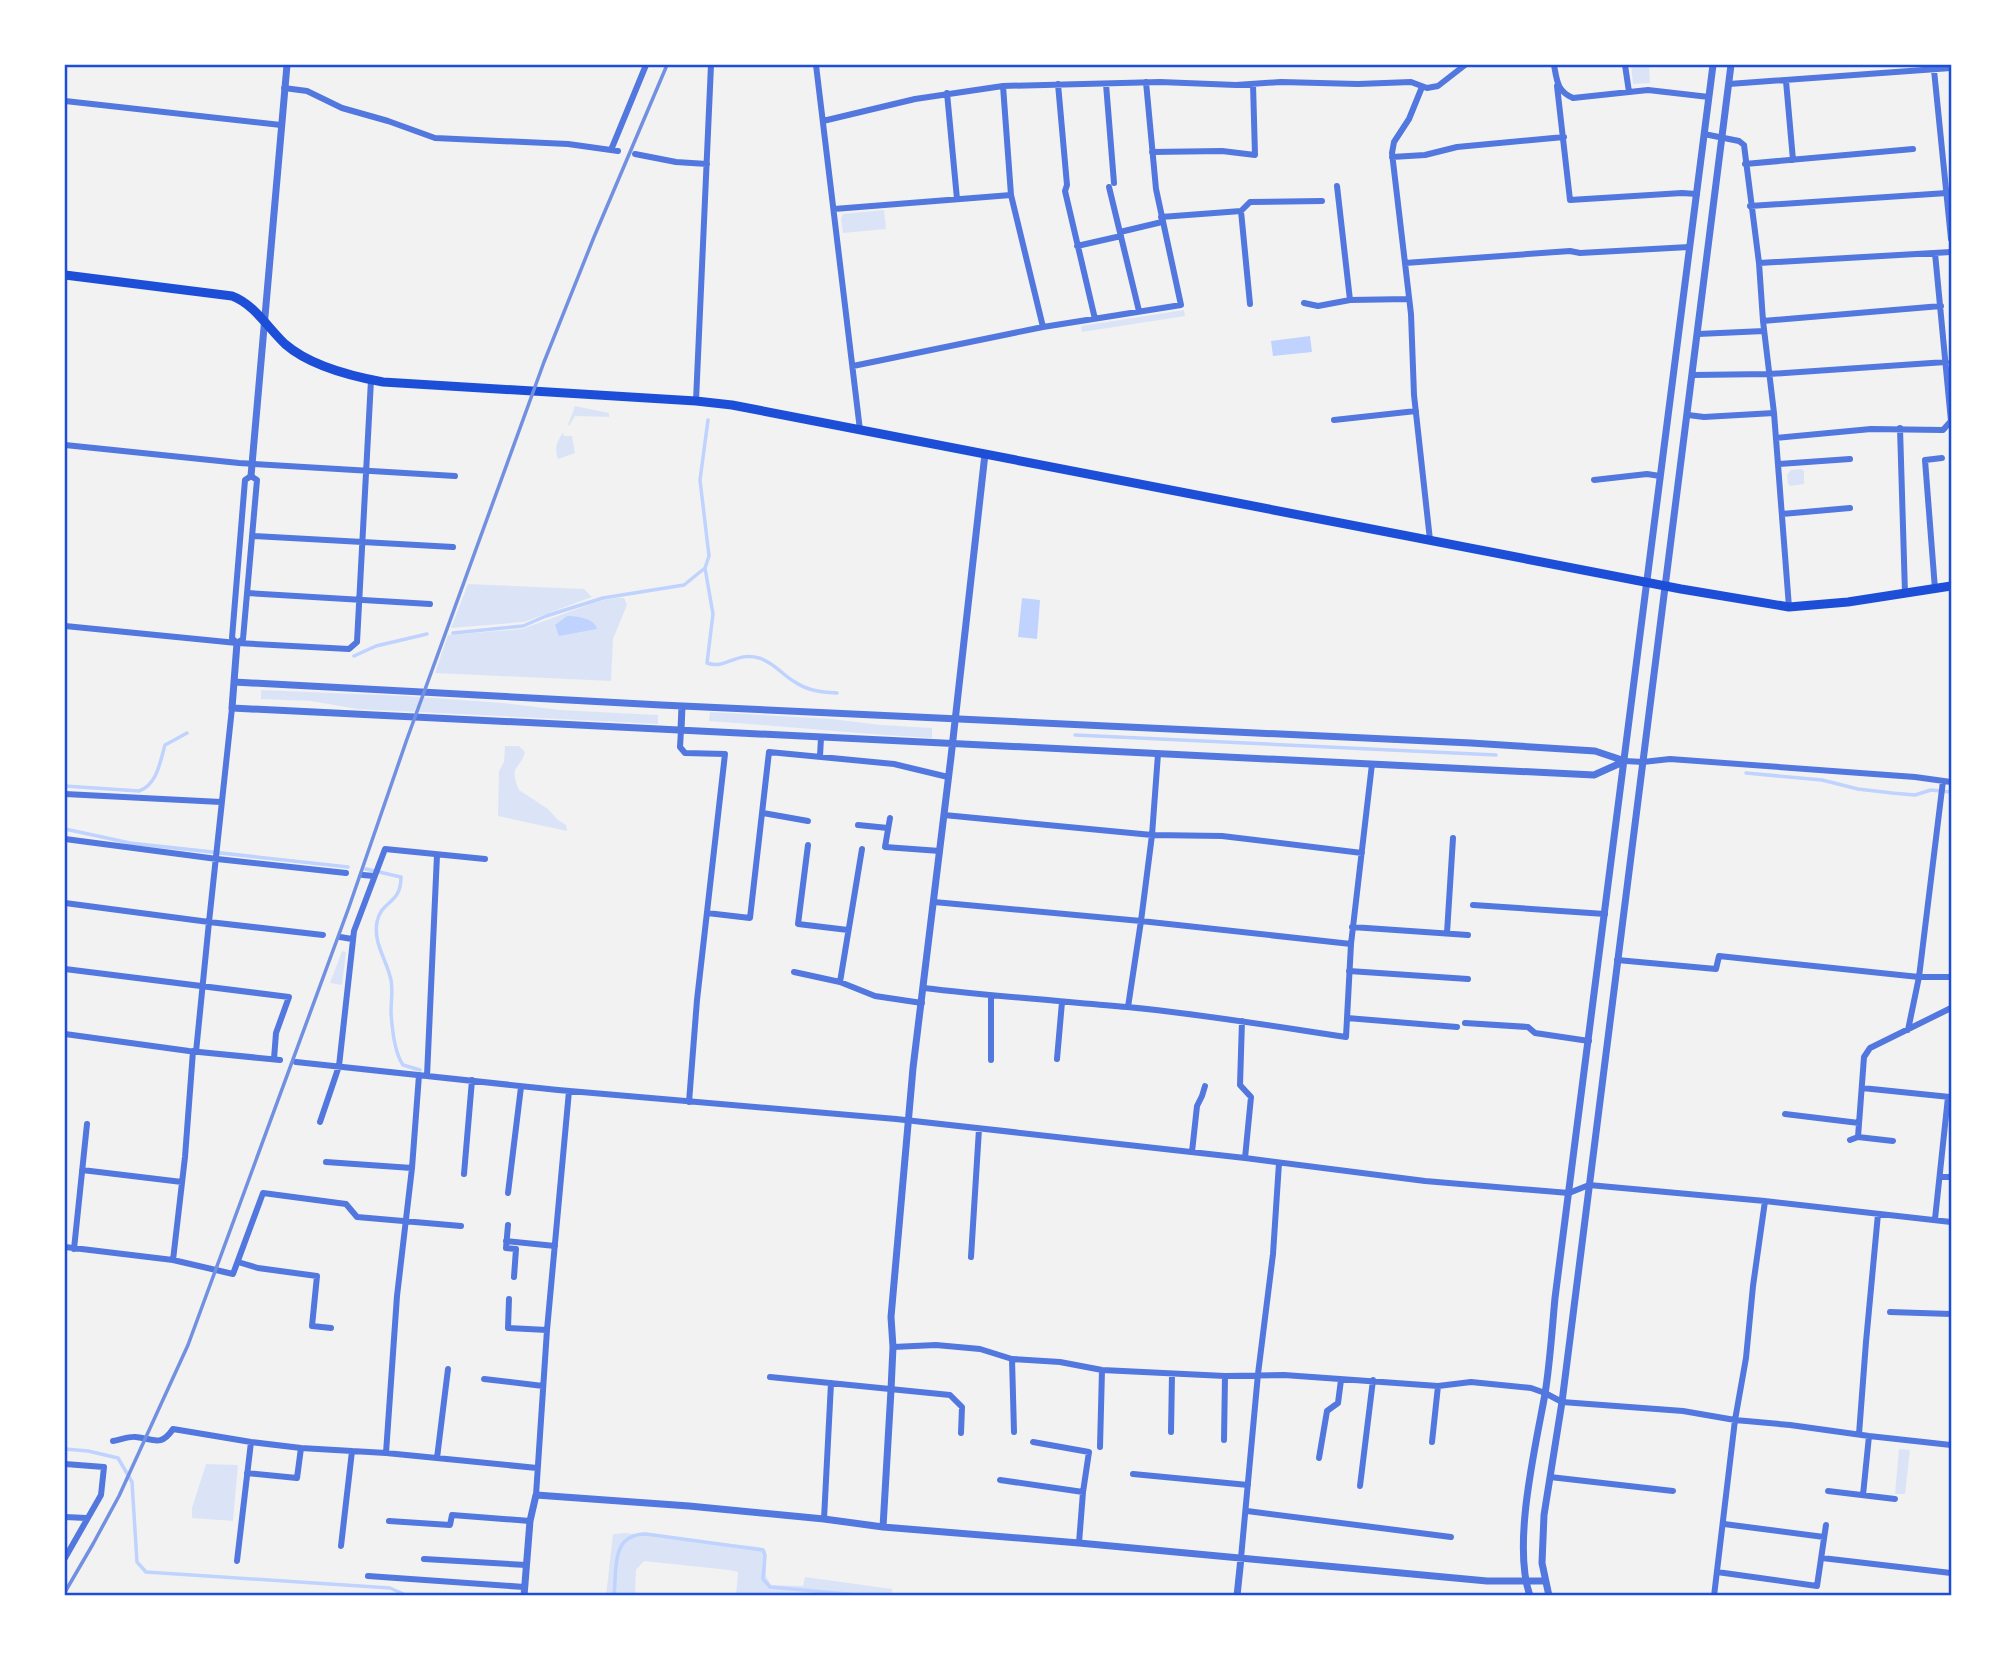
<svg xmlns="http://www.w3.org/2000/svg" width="2016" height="1661" viewBox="0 0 2016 1661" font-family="Overpass,sans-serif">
<rect width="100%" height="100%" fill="#f2f2f2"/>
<path fill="#dbe4f7" d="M1631,65H1649L1650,83L1633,84Z
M884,210L886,229L843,233L841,219L843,214Z
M1184,310L1185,316L1082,332L1081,326Z
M575,406L609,413V417L575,416L569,426L568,425Z
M563,432L564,436H572L575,453L558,459C554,448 557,442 563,432Z
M1801,469L1804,471V484L1790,486L1788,483L1787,475L1791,470Z
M468,584L584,589L592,597L524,622L451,628Z
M616,598H624L627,605L613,639L611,681L435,673L448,635L522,629L599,601Z
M261,690L407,696L503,703L560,710L658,715V724L357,709L311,701L261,699Z
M710,712L832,719L881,725L932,728V738C857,734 784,726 709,721Z
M505,746H519L525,752C520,771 508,764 519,790L548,809L558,820L566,825L567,831L498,816L499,771L504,762Z
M342,951L346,952L342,985L330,983Z
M1899,1449L1910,1450L1905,1494H1895Z
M206,1464L238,1465L233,1521L192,1518V1508Z
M625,1533L760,1547L766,1551V1576L771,1585L803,1586L805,1577L892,1589V1596H736L738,1572L729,1570L644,1561L636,1570L635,1596H606L613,1534Z"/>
<path fill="#bfd3fe" d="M1310,336L1312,352L1273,356L1271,341Z
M1022,598L1040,600L1037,639L1018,637Z
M567,616C577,616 594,618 597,629L559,636L555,625Z"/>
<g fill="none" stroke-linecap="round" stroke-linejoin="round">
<path stroke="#bfd3fe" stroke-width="3.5" d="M708,420L700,480L709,556L705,568L713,614L707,663C726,670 736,651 759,658C774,662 782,675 795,682C808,691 821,692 837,693
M453,633L523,626L546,616L603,598L684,585L705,568
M354,656L376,646L427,634
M1075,735L1496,755
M1746,773L1822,780L1858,789L1892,793L1915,795L1931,790L1951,792
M65,786L139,791C157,785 160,762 165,745L187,733
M65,829L130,843L348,867
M366,869L401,877C401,905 381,900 377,922C373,944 387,960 391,980C393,990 391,1002 391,1012C392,1029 394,1052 403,1065L420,1070
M65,1449L88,1451L118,1458L132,1482L137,1562L146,1572L390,1588L408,1596
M614,1596C617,1570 610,1534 646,1534L763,1550L765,1555L763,1579L770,1587L869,1596"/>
<path stroke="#5277de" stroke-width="6" d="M816,65L860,430
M1554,65C1557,81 1557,91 1573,98L1648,90L1709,97
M1625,65L1629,92
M1934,70L1951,239
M1786,81L1793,160
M1058,84L1067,185L1065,191L1095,319
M1106,84L1114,183
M1729,84L1951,68
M1003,86L1011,195L1043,327
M1557,86L1570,200L1682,193L1697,194
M1422,87L1409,119L1394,142L1392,153L1411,314L1414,395L1430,540
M284,88L307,91L342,108L388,121L435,138L568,144L618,151
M947,93L957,199
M65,101L281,125
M823,121L915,99L1003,86L1160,82L1236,85L1281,82L1358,84L1411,82L1427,88L1438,86L1465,65
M1704,134L1739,141L1744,145L1759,263L1763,321L1774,413L1789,607
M611,150L646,65
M1152,152L1222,151L1255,155L1253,84
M635,154L676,162L707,164
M1392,157L1425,155L1457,147L1564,137
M1745,164L1913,149
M1337,186L1350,300
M1109,187L1139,311
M1750,206L1947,193
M834,209L1011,195
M1241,211L1250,304
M1161,217L1241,211L1250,202L1322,201
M1120,232L1162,222
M1077,246L1121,236
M1405,263L1570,251L1580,253L1689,247
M1759,263L1951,252
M1304,303L1318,306L1350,300L1408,299
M1763,321L1941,306
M1698,334L1764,331
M853,366L1043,327L1181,305L1156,189L1146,82
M1693,375L1769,374L1946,362
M696,401L711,65
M1688,415L1704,417L1774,413
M1334,420L1416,411
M1900,428L1905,593
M1776,438L1871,429L1943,430L1951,421L1935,253
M65,445L239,463L455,476
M1779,464L1850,459
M251,476L257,480L243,639L237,643L232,638L245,480Z
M1594,480L1647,474L1660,476
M1782,514L1850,508
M252,536L453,547
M1935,589L1925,460L1942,458
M247,593L430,604
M65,626L237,643L349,649L357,642L371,380
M232,708L209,922L323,935
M681,730L680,747L685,753L725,754L697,1000L689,1102
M820,756L821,738
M1625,761L1643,762L1670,759L1915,777L1951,782
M65,794L221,802
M763,813L808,821
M944,815L1152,835L1222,836L1362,853
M890,818L885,847L940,851
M858,825L888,828
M65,839L217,859L346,873
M808,845L798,924L848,930
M363,875L374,876
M934,902L1141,921L1152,835L1158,754
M65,903L209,922L196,1052
M1473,905L1605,914
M707,913L750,918L769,752L894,764L948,777
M1352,927L1468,935
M1447,933L1453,838
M340,937L352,939
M1617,960L1716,969L1719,956L1919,977H1951
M65,969L289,997L276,1033L274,1059
M1349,971L1468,979
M794,972L840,982L875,996L922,1003
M840,982L862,849
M924,988C991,996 1059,1001 1127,1007C1200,1014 1273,1026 1346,1037L1351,944L1372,764
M991,996V1060
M1128,1007L1141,921L1351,944
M1347,1018L1457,1027
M1242,1021L1240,1085L1251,1097L1245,1158
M1465,1023L1528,1027L1535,1033L1589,1041
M1908,1030L1919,977L1943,781
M65,1034L189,1051L280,1060
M1057,1059L1062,1002
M296,1062L558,1090L896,1119L1245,1158L1425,1181L1569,1193L1589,1185L1765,1201L1951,1222
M427,1076L437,855
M1862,1088L1950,1097
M1785,1114L1859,1123
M320,1122L339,1066L354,931L385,849L485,859
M1858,1137L1893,1141
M1850,1140L1858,1137L1864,1057L1870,1048L1951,1008
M1192,1152L1197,1106L1202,1096L1205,1086
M326,1162L412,1168
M82,1170L182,1182
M464,1174L472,1080
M1941,1177H1951
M508,1193L521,1087
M1935,1219L1948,1097
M508,1225L506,1248L516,1249L514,1277
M506,1241L555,1246
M65,1247L173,1260L233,1274L263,1193L346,1204L357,1217L461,1226
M74,1249L87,1124
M971,1257L979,1129
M173,1260L185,1157L193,1051
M238,1262L258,1268L317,1276L312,1326L331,1328
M509,1299L508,1328L547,1330
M1890,1312L1951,1314
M893,1347L936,1345L980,1349L1012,1359L1060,1362L1102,1370L1225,1376L1284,1375L1438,1386L1471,1382L1531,1388L1545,1393L1562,1402L1683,1411L1735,1420L1790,1425L1869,1436L1951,1445
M1012,1359L1014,1432
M770,1377L950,1395L962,1407L961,1433
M484,1379L543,1386
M1171,1432L1172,1374
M1859,1434L1866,1342L1878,1214
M1224,1440L1225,1376
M113,1441C120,1440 129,1436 136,1437C154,1439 161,1447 173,1429L251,1442L301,1448L386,1453L537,1468
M1033,1442L1089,1452L1083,1492L1079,1543
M1432,1442L1438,1386
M1100,1447L1102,1370
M386,1453L397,1296L412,1168L419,1075
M437,1458L448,1369
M1319,1458L1327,1411L1338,1403L1341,1380
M65,1464L104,1467L101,1495L65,1558
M247,1473L297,1478L301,1448
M1133,1474L1248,1485
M1550,1477L1673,1491
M1000,1480L1083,1492
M1360,1486L1373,1380
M1828,1491L1895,1499
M536,1495L547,1330L569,1091
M1863,1495L1869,1436
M1247,1511L1451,1537
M65,1517L86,1518
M824,1519L831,1383
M389,1521L450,1525L452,1515L530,1521
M1724,1524L1824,1537
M341,1546L352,1451
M1241,1558L1258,1374L1273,1254L1279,1163
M1822,1558L1951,1573
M424,1559L526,1565
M237,1561L251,1442
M1717,1572L1817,1586L1826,1525
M368,1576L524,1587
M1714,1596L1735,1420L1746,1358L1753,1286L1765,1201"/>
<path stroke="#5277de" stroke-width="7" d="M251,476L287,65
M237,643L232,708L1594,775L1625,761
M234,682L661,705L1471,743L1595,751L1625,761
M681,730L682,706
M883,1527L891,1390L893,1347L891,1317L913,1068L951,757L985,454
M524,1596L530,1521L536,1495L689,1506L824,1519L883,1527L1079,1543L1487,1581H1545
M1237,1596L1241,1558
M1530,1596C1512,1545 1535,1449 1545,1394C1550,1363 1552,1330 1555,1298L1713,65
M1549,1596L1542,1563L1544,1515L1562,1402L1731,65"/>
<path stroke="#1d4ed8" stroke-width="9" d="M65,275L232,296C254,304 268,328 285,344C310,366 350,376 383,382L696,401L732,405L1681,589L1789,607L1848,602L1951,586"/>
<path stroke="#7290e2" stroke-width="3.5" d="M65,1592L93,1544L119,1496L188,1345L349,907L407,739L544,362L594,237L667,65"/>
</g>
<rect width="2016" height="1661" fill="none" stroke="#ffffff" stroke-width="133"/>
<rect x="66" y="66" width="1884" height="1528" fill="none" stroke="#1d4ed8" stroke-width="2.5"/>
</svg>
